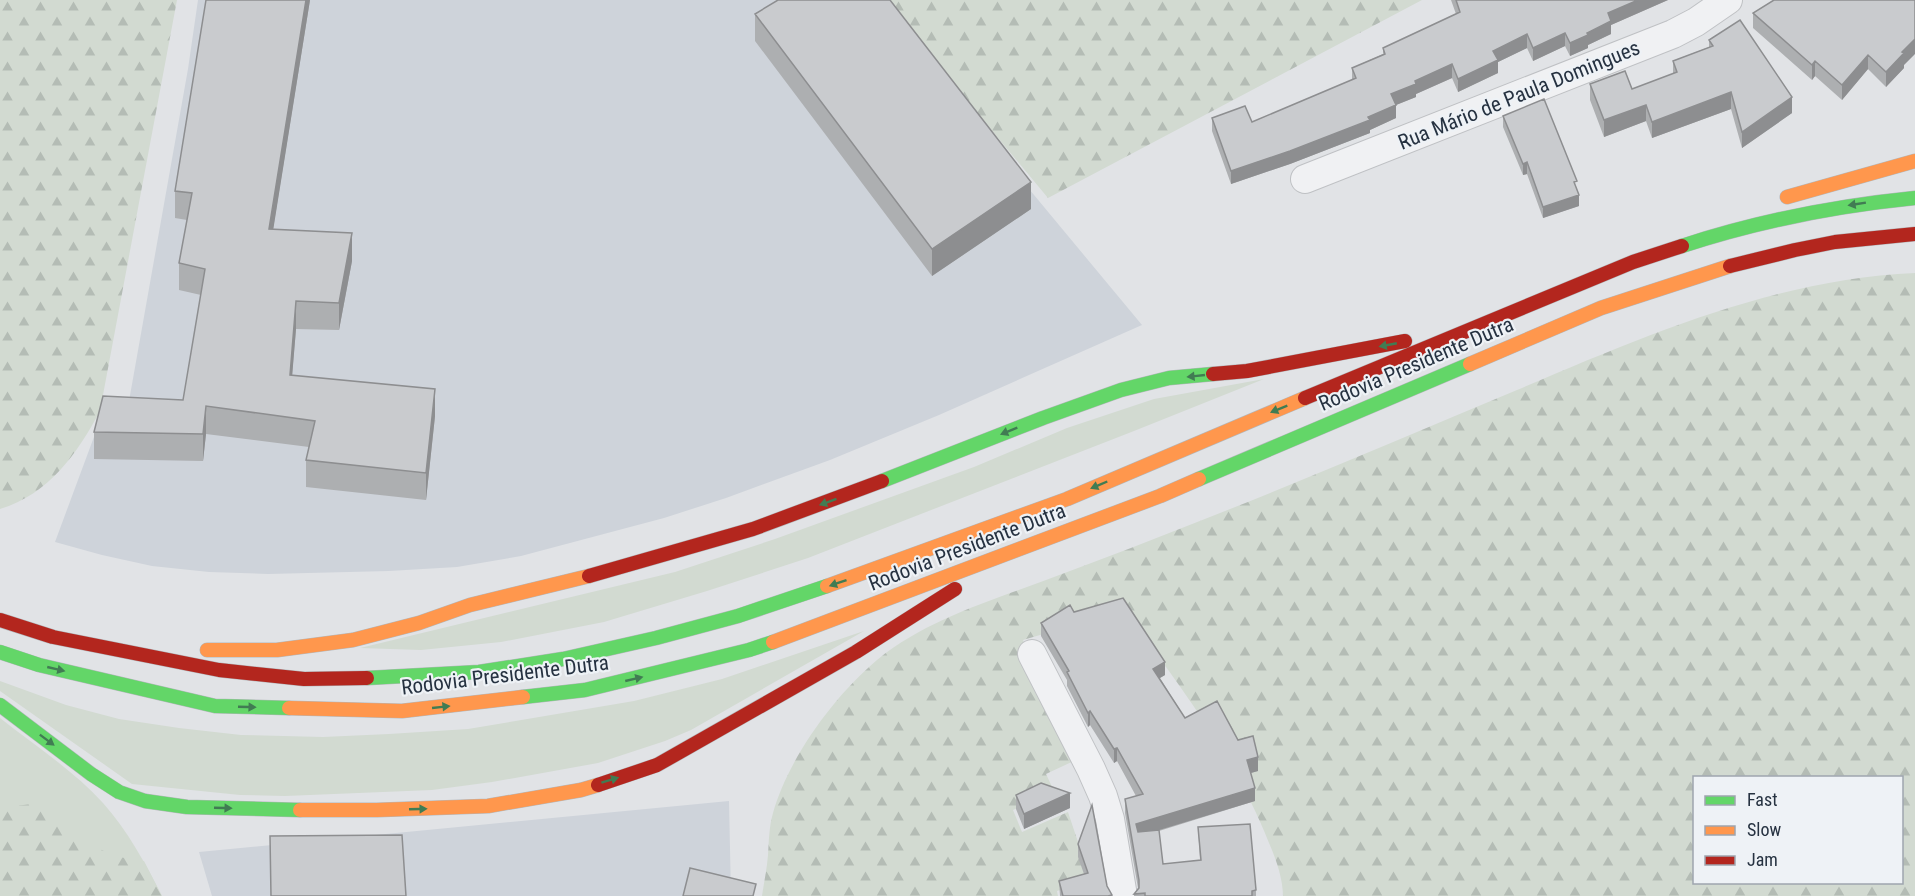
<svg xmlns="http://www.w3.org/2000/svg" width="1915" height="896" viewBox="0 0 1915 896" font-family="'Roboto Condensed',sans-serif">
<defs>
<pattern id="forest-firs" width="22" height="20" patternUnits="userSpaceOnUse" patternTransform="scale(1.5)"><rect width="22" height="20" fill="#d2dad1"/><path d="M5 1l3.5 6h-7zM16 11l3.5 6h-7z" fill="#b4bcb5"/></pattern>
</defs>
<rect width="100%" height="100%" fill="#e1e3e6"/>
<path fill="#ced3da" d="M198,0H872L1142,325L939,415L830,460L726,498L664,518L521,556L457,567L389,571L268,574L209,572L152,566L102,555L55,542L101,418H126L188,69Z
M729,801L731,896H212L199,852Z"/>
<path fill="#d2dad1" d="M1264,379L1134,431L808,558L707,591L604,622L501,642L421,650L360,648L675,572L775,539L974,467L1067,428L1154,399Z
M864,631L691,730L665,741L598,763L492,782L432,790L285,796L240,795L132,784L0,691V681L66,705L119,719L179,728L241,735L323,737L389,734L468,729L634,701L722,679Z
M0,718C34,745 73,770 103,803C128,831 145,863 162,896H0Z"/>
<path fill="url(#forest-firs)" fill-rule="evenodd" d="M0,0H177L100,411C77,454 49,494 0,509Z
M883,0H1422L1048,198Z
M1915,273V896H1283C1283,879 1276,859 1269,843C1236,758 1178,684 1125,610L1023,640L1078,759L1046,774L1054,791L1013,810L1022,832L1068,812L1091,881L1057,891L1058,896H762C764,882 767,868 768,855C769,840 769,827 773,813C788,759 834,696 877,660C926,620 988,602 1046,580C1103,559 1159,537 1215,515C1316,475 1417,432 1517,390C1644,336 1775,279 1915,273ZM1694,778H1902V882H1694Z
M31,804C65,809 75,834 102,850C115,857 129,859 144,861L162,896H0V805L8,807Z"/>
<g fill="none" stroke-linecap="round" stroke-linejoin="round">
<defs>
<path id="street" d="M1305,179L1673,34L1696,22L1728,0
M1032,654L1091,769L1103,796L1110,819L1123,896"/>
<path id="fast" d="M1682,246C1758,221 1835,206 1915,198
M1199,479L1470,364
M882,481L1043,418L1121,390L1169,378L1213,374
M0,652L39,665L215,706L289,708
M367,678L479,672L563,659L656,638L738,616L827,586
M523,697L585,690L749,650L773,642
M0,705L91,774L119,792L145,801L187,807L300,810"/>
<path id="slow" d="M1787,197L1915,161
M1470,364L1601,308L1730,266
M827,586L1067,499L1305,398
M773,642L1160,496L1199,479
M207,650H277L353,640L419,623L470,605L589,576
M289,708L402,711L523,697
M300,810H377L488,806L581,790L598,785"/>
<path id="jam" d="M1730,266L1795,250L1835,242L1915,234
M1213,374L1247,371L1405,341
M1305,398L1633,262L1682,246
M589,576L753,529L882,481
M0,620L53,637L219,670L304,679L367,678
M598,785L657,765L856,652L955,589"/>
</defs>
<use href="#street" stroke="#bfc1c4" stroke-width="30"/>
<use href="#fast" stroke="#b3b7bb" stroke-width="15"/>
<use href="#slow" stroke="#b3b7bb" stroke-width="15"/>
<use href="#jam" stroke="#b3b7bb" stroke-width="15"/>
<use href="#street" stroke="#f0f1f3" stroke-width="28"/>
<use href="#fast" stroke="#63d668" stroke-width="14"/>
<use href="#slow" stroke="#ff974d" stroke-width="14"/>
<use href="#jam" stroke="#b3261e" stroke-width="14"/>
</g>
<path fill="#adafb1" d="M310,0L273,229L352,261L339,330L296,329L292,375L435,416L426,500L306,487V460L309,447L206,434L203,461L94,459V432L183,400L201,295L179,290V263L187,220L175,218V191Z
M1451,0H1668L1611,25V34L1588,45V48L1570,56L1565,46L1533,61L1527,48L1498,62V73L1458,92L1452,78L1416,94V97L1396,105V118L1370,130V133L1290,164L1231,184L1212,131V118L1252,122L1352,80V68L1383,54V48L1456,14Z
M1753,13L1904,65V68L1886,87L1868,69L1842,100L1815,76L1812,80L1753,28Z
M755,14L1031,209L932,276L755,41Z
M1709,40L1792,113L1742,148L1731,109L1652,138L1646,121L1604,137L1590,100V84L1632,89L1673,74V61L1709,47Z
M1503,116L1577,188L1579,206L1543,218L1527,174L1523,175L1503,127Z
M1074,612L1165,675L1160,678L1185,718L1238,740L1258,771L1251,773L1255,801L1159,831L1163,864L1200,860L1198,827L1256,890V896H1134V894L1138,888L1125,813V799L1136,796L1117,761L1114,763L1090,725L1088,727L1067,686V680L1041,636V623Z
M1016,795L1070,808L1024,829L1016,809Z
M1078,844L1107,886L1112,896H1060L1059,881L1084,874L1078,857Z"/>
<path fill="#8d8e90" d="M306,0H310L269,256V229Z
M1638,0H1668L1611,25V34L1588,45V48L1570,56V43L1587,33L1608,13Z
M1565,33V46L1533,61V48Z
M1527,34V48L1498,62V73L1458,92V79L1493,51Z
M1915,39V54L1904,65V68L1886,87V72L1902,52Z
M1868,55V69L1842,100V85Z
M1815,61V76L1812,80V65Z
M1452,64V78L1416,94V97L1391,107V94L1415,81Z
M1731,92V109L1652,138V122Z
M1792,97V113L1742,148V132Z
M1396,105V118L1370,130V133L1290,164L1231,184V171L1368,117Z
M1646,105V121L1604,137V120Z
M1527,162V174L1523,175V164Z
M1031,182V209L932,276V249Z
M1579,195V206L1543,218V207Z
M352,233V261L339,330V303Z
M296,301V329L290,402V375Z
M435,389V416L426,500V473Z
M206,406V434L203,461V434Z
M1165,662V675L1153,682V669Z
M1090,711V725L1088,727V713Z
M1117,748V761L1114,763V749Z
M1258,757V771L1247,774V760Z
M1255,788V801L1136,837V824Z
M1070,793V808L1024,829V814Z"/>
<path fill="#c9cbce" stroke="#8d8e90" stroke-width="1.5" d="M206,0H306L269,229L352,233L339,303L296,301L290,375L435,389L426,473L306,460L315,421L206,406L203,434L94,432L103,396L183,400L205,269L179,263L192,193L175,191Z
M778,0H890L1031,182L932,249L755,14Z
M1456,0H1638L1608,13L1611,21L1587,33L1588,35L1570,43L1565,33L1533,48L1527,34L1493,51L1498,60L1458,79L1452,64L1415,81L1416,84L1391,94L1396,105L1368,117L1370,120L1290,151L1231,171L1212,118L1245,106L1252,122L1356,78L1352,68L1385,54L1383,48L1460,12Z
M1774,0H1915V39L1902,52L1904,53L1886,72L1868,55L1842,85L1815,61L1812,65L1753,13Z
M1740,20L1792,97L1742,132L1731,92L1652,122L1646,105L1604,120L1590,84L1625,71L1632,89L1677,72L1673,61L1713,46L1709,40Z
M1544,99L1577,181L1574,182L1579,195L1543,207L1527,162L1523,164L1503,116Z
M1123,598L1165,662L1153,669L1185,718L1217,701L1238,740L1253,736L1258,757L1247,760L1255,788L1136,824L1138,832L1159,830L1163,864L1201,860L1198,827L1250,824L1256,890L1252,891V896H1145V893L1134,894L1139,888V880L1125,799L1143,794L1117,748L1114,749L1090,711L1088,713L1067,672L1069,671L1041,623L1070,605L1074,612Z
M1041,783L1070,793L1024,814L1016,795Z
M1092,805L1107,886L1112,895L1108,896H1063L1059,881L1088,873L1078,844Z
M402,835L406,896H271L270,836Z
M690,868L756,884L753,896H683Z"/>
<defs><path id="oneway-solid" d="M-6-.8H1V-3.2L6.5 0L1 3.2V.8H-6Z" transform="scale(1.5)"/></defs>
<g fill="#417c53">
<use href="#oneway-solid" transform="translate(1857 204) rotate(171)"/>
<use href="#oneway-solid" transform="translate(1388 345) rotate(169)"/>
<use href="#oneway-solid" transform="translate(1196 376) rotate(174)"/>
<use href="#oneway-solid" transform="translate(1279 409) rotate(158)"/>
<use href="#oneway-solid" transform="translate(1009 431) rotate(158)"/>
<use href="#oneway-solid" transform="translate(1099 485) rotate(157)"/>
<use href="#oneway-solid" transform="translate(828 502) rotate(160)"/>
<use href="#oneway-solid" transform="translate(838 583) rotate(161)"/>
<use href="#oneway-solid" transform="translate(56 669) rotate(13)"/>
<use href="#oneway-solid" transform="translate(634 679) rotate(-13)"/>
<use href="#oneway-solid" transform="translate(247 707) rotate(2)"/>
<use href="#oneway-solid" transform="translate(441 707) rotate(-6)"/>
<use href="#oneway-solid" transform="translate(47 740) rotate(37)"/>
<use href="#oneway-solid" transform="translate(610 780) rotate(-17)"/>
<use href="#oneway-solid" transform="translate(223 808) rotate(2)"/>
<use href="#oneway-solid" transform="translate(418 809) rotate(-2)"/>
</g>
<g text-anchor="middle" stroke-width="4.5" stroke-linejoin="round" paint-order="stroke">
<g font-size="21" fill="#263241" stroke="#eef2f6">
<text transform="translate(1519 95) rotate(-22)" y="7">Rua Mário de Paula Domingues</text>
<text transform="translate(1416 364) rotate(-23)" y="7">Rodovia Presidente Dutra</text>
<text transform="translate(967 547) rotate(-21)" y="7">Rodovia Presidente Dutra</text>
<text transform="translate(505 675) rotate(-7)" y="7">Rodovia Presidente Dutra</text>
</g>
</g>
<rect x="1693" y="776" width="210" height="108" fill="#eef2f6" stroke="#9ea5ae" stroke-width="1.5"/>
<rect x="1705" y="796" width="30" height="9" fill="#63d668" stroke="#9ea5ae" stroke-width="1.5"/>
<text x="1747" y="806" font-size="18" fill="#263241">Fast</text>
<rect x="1705" y="826" width="30" height="9" fill="#ff974d" stroke="#9ea5ae" stroke-width="1.5"/>
<text x="1747" y="836" font-size="18" fill="#263241">Slow</text>
<rect x="1705" y="856" width="30" height="9" fill="#b3261e" stroke="#9ea5ae" stroke-width="1.5"/>
<text x="1747" y="866" font-size="18" fill="#263241">Jam</text>
</svg>
